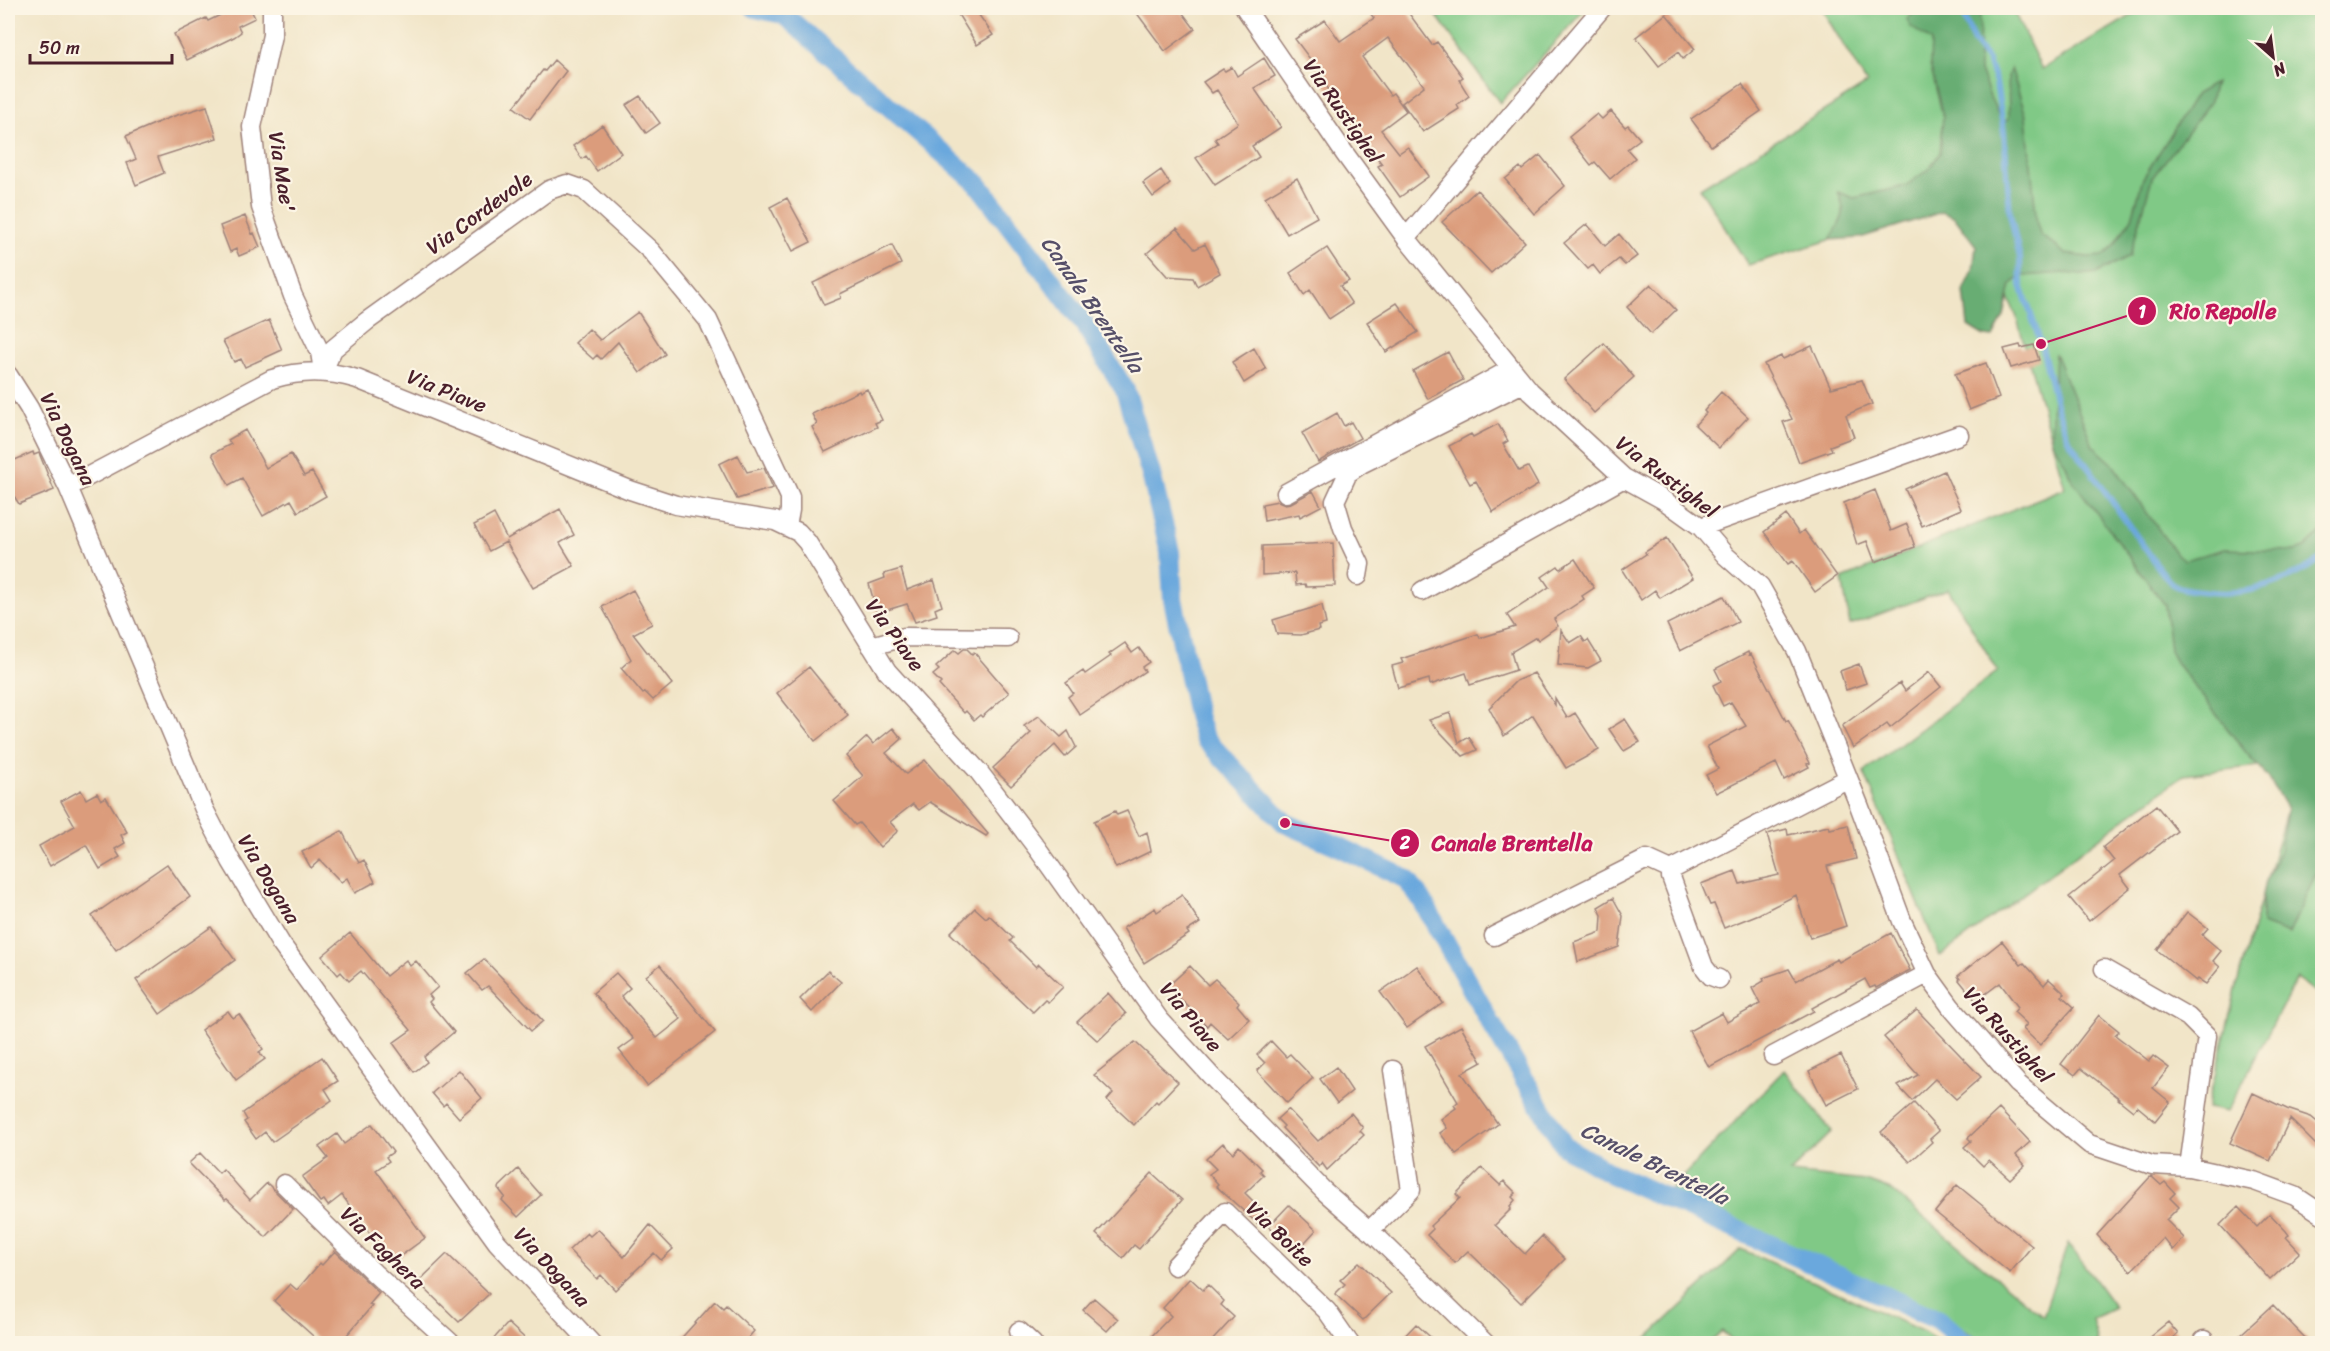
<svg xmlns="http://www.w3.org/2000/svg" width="2330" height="1351" viewBox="0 0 2330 1351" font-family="Sriracha,sans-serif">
<rect width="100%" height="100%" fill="#fcf5e5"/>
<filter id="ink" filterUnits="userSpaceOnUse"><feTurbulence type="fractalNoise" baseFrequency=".0167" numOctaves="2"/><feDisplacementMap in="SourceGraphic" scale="12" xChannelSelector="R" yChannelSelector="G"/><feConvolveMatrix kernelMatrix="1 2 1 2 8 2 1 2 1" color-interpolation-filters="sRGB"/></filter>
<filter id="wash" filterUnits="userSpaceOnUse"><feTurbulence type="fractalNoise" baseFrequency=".008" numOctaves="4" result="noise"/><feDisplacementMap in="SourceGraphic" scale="24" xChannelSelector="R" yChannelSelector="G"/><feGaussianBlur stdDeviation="1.35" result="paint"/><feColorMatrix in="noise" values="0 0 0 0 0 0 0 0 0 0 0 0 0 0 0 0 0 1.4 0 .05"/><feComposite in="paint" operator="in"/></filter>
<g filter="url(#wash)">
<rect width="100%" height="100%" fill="#f1e5c8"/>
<path fill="#80c986" stroke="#657458" stroke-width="1.5" d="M1431,8H1586L1500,103Z
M1821,8H2012L2042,69L2144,8H2322V998L2297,978L2227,1112L2207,1108L2239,977L2287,809L2267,765L2184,775L1940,956L1864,772L1998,671L1948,589L1850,625L1842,579L2065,488L2016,315L1964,199L1748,265L1700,188L1867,84Z
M1784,1070L1832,1132L1790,1173L1866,1181L1891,1190L2043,1316L2068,1243L2115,1308L2092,1319L2098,1343H1982L1971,1333L1931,1308L1670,1190Z
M1741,1249L1924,1332L1940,1343H1734L1722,1331L1709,1343H1642Z"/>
<path fill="#68ad73" stroke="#59664f" stroke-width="1.5" d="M1920,8H1980L1979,68L1990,97L2003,124L2009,118L2008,76L2011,68L2026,116L2037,224L2041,236L2054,244L2065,254L2089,257L2103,256L2115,244L2132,218L2143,178L2196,94L2215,83L2209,104L2152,178L2130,256L2097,273L2081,275L2065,273L2021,276L2011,285L2004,316L1993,337L1984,336L1968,326L1964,291L1973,270L1976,246L1955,218L1942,212L1860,238L1830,240C1842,219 1848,215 1838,192L1854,198L1905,186L1928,170L1940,153L1943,116L1930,65L1931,41L1910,26L1907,19Z
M2055,353L2093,446L2112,463L2176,554L2185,560L2224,549L2295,551L2304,548L2322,532V860L2289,934L2262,924V895L2265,881L2280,851L2287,809L2268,777L2248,755L2177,664L2170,651L2165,605L2070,477L2066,465L2051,439Z"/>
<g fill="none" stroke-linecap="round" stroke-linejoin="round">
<path stroke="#6ba8dd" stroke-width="6" d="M1960,8L1974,42L1988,61L1996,83L2004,132L2010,214L2020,258L2021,285L2041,344L2058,411L2068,439L2159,568C2162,572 2166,578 2170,582C2179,589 2190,590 2201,591C2247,598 2284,583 2322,559"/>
<path stroke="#6ba8dd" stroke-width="20" d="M755,8L783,14L977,183L1083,322L1125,390L1151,474L1170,552L1173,599L1197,715L1204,738L1285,823L1336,845L1406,879L1423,902L1489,1020L1564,1146L1610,1173L1938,1320L1968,1344"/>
</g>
<g id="blocks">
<path fill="#db9c7c" d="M235,8H250L255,18L238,26L241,32L234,37L187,60L174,34L206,18L208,21Z
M954,8H974L993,35L977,45Z
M1133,8H1179L1195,29L1165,51Z
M1366,8H1405L1432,45L1437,42L1463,77L1459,80L1469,96L1457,105L1459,109L1423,132L1402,103L1424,86L1388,38L1362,57L1390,95L1393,93L1406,111L1381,130L1399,153L1408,147L1429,176L1400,197L1378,166L1382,164L1345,115L1348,113L1322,81L1325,79L1295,39L1325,20L1340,41L1374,18Z
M1666,14L1695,49L1683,59L1678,52L1659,66L1636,37Z
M1264,58L1275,76L1254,88L1281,127L1252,146L1259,157L1215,185L1196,158L1218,143L1215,139L1238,123L1217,90L1212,93L1203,82L1223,69L1225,71L1232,67L1237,76Z
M554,60L566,71L530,119L514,107L543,70L545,71Z
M1742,84L1761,111L1711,146L1691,119Z
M640,96L660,123L646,133L626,105Z
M207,106L217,138L158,157L164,173L136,185L127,163L136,159L126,136L171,117Z
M1611,111L1625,127L1628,125L1640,139L1627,149L1635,158L1610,179L1595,162L1591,165L1569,137L1597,114L1602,119Z
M602,125L621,153L597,171L586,156L582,159L573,146Z
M1540,155L1565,186L1534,214L1505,179L1520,167L1522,170Z
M1161,170L1170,184L1153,197L1143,183Z
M1297,178L1317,217L1287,234L1265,197Z
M1477,190L1525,242L1491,273L1442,222Z
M787,198L811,242L793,251L770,207Z
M245,216L252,234L254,233L260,247L239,256L236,249L230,252L220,226Z
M1587,224L1605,246L1619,234L1637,256L1625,265L1619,259L1600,274L1593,265L1588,269L1564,243Z
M1177,228L1195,249L1205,244L1220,273L1197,286L1193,278L1167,276L1147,253Z
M892,245L901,264L840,294L841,298L824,305L813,283Z
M1327,248L1349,281L1340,286L1352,304L1329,319L1310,290L1304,295L1290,273Z
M1651,284L1676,310L1651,334L1627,307Z
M1397,303L1418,332L1386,352L1367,322Z
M638,312L665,354L640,373L618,342L601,359L597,355L593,359L575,343L589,329L600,340Z
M269,320L282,350L245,367L241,359L234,362L223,341Z
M1604,343L1634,377L1594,413L1564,379Z
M2020,345L2021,348L2034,345L2039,360L2011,368L2004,349Z
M1812,346L1831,388L1862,380L1872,404L1846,415L1854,437L1830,446L1832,450L1799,462L1783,422L1792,419L1764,364L1781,356L1783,359Z
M1254,348L1266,369L1244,383L1232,362Z
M1448,352L1463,380L1428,399L1413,371Z
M1986,363L1999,398L1969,410L1955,374Z
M867,389L882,420L875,423L877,427L825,452L812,427L817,424L812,414L859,391L860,393Z
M1721,392L1748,417L1719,448L1695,425L1706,413L1704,411Z
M1337,413L1344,426L1351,422L1360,438L1318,462L1302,433Z
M1498,424L1508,441L1503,444L1519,471L1528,467L1538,485L1493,512L1476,481L1470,484L1449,446L1471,434L1473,437Z
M245,430L266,468L291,454L304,476L312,472L326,496L298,512L291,500L263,516L242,478L229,485L212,454L231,444L228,440Z
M33,452L34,455L39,453L54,490L19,504L14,496L8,499V463Z
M738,455L747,472L764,468L773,488L737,499L719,464Z
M1944,471L1961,509L1922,526L1905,489Z
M1875,490L1891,531L1907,524L1915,547L1875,562L1867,541L1857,545L1844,503Z
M1313,491L1321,506L1300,517L1299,514L1264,521L1262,504L1278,501L1285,504L1291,503Z
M560,509L574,535L560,543L574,566L533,588L506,542L489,551L474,525L494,514L507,539Z
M1786,515L1799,534L1804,530L1837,576L1815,592L1793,561L1788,564L1764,532Z
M1667,538L1693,578L1660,598L1655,590L1641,600L1622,570L1646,554L1645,552Z
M1333,543L1335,586L1306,587L1305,584L1296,585L1295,573L1262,575V546Z
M1575,559L1594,588L1582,596L1584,599L1554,619L1558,626L1538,640L1536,637L1511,652L1516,670L1470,685L1466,673L1430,685L1429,679L1398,688L1392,666L1403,663L1401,659L1478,634L1480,638L1515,627L1507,615L1549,587L1542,577L1558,566L1560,569Z
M901,569L907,590L934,580L942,606L935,609L937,615L915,622L907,604L877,613L869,584L885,578L884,574Z
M633,590L652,624L633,634L672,684L653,700L645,692L643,694L621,668L631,659L602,607Z
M1724,596L1738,622L1680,651L1667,624Z
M1322,605L1326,624L1318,626L1319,630L1301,635L1277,634L1273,620Z
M1561,630L1570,643L1581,636L1585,642L1588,640L1601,661L1588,668L1558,665Z
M1125,643L1132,653L1139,648L1149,662L1142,667L1145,671L1080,715L1068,697L1073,693L1066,683L1083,671L1085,674L1111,656L1109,654Z
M964,649H967L972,654L974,652L1009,693L982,717L980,715L974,720L966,711L964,713L939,685L941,683L933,675L939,670L936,667L955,650L959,653Z
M1748,652L1749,655L1751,654L1786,721L1788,720L1810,763L1807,764L1809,767L1784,780L1776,763L1716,793L1706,775L1718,769L1707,746L1746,726L1731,702L1723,706L1713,685L1721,681L1715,669Z
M1859,664L1866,683L1846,690L1840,671Z
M809,667L848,715L815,741L777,693Z
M1929,672L1941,687L1890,728L1887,724L1853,748L1842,726L1900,683L1905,691Z
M1534,673L1555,705V698L1567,718L1575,713L1599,750L1566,768L1533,715L1504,736L1489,708L1516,681Z
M1450,713L1459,743L1469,737L1477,750L1463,756L1429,720Z
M1039,716L1061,737L1068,731L1076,747L1065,757L1055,745L1011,786L993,768L1031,733L1024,726Z
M1625,719L1640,742L1624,751L1609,729Z
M893,728L902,739L886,753L906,774L925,760L988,834L986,836L930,802L919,810L913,804L890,822L898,831L880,847L859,823L855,825L834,801L863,776L846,756L867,737L873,744Z
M81,790L86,799L97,793L101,800L106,797L127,832L121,835L125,843L115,849L120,857L100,869L86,845L50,866L39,846L75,826L61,801Z
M2156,805L2177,831L2120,875L2130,888L2089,921L2069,897L2114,861L2103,847Z
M1115,811L1117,815L1127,811L1139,836L1147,832L1151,851L1116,868L1094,821Z
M1848,825L1856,859L1827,866L1846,926L1810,938L1796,895L1759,914L1724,928L1714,904L1710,905L1701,884L1735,871L1740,884L1779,875L1767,834L1787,829L1788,835L1829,826L1830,829Z
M342,831L359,863L364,860L375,882L355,893L347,878L341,882L320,860L311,868L302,852Z
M167,864L190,897L116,950L92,916Z
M1182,895L1200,923L1187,931L1189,934L1144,963L1123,928L1155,908L1157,912Z
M1613,898L1623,916L1619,947L1578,962L1574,942L1601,932L1602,915L1598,907Z
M975,908L986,918L989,915L1013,938L1010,941L1036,967L1039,964L1063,987L1048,1002L1045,1000L1033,1012L950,933Z
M2187,912L2208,928L2202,935L2221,951L2213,961L2220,967L2206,984L2198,979L2196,981L2157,950Z
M211,927L235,960L160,1014L136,980Z
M350,933L386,976L406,960L410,966L416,961L438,987L429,995L432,999L429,1002L454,1032L424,1057L427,1062L414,1072L393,1043L411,1030L361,971L349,981L341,972L338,975L322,956Z
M1891,933L1910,970L1876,988L1875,986L1870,988L1865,979L1812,1008L1814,1011L1709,1067L1689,1031L1722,1013L1727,1022L1760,1004L1752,988L1764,981L1763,978L1789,969L1796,981L1837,959L1839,962Z
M2002,941L2021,965L2024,963L2044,985L2049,979L2065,994L2062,996L2074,1007L2040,1045L2023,1029L2027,1024L2014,1012L2018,1007L2000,983L1976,1001L1959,980L1960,979L1958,976Z
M484,959L543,1021L531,1031L488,986L482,990L467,973Z
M660,965L715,1032L647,1086L619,1050L634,1039L593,993L616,973L630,988L621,996L657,1038L681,1019L646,976Z
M1190,966L1208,985L1215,979L1239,1002L1237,1005L1249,1019L1228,1039L1210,1022L1207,1026L1168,986Z
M1417,966L1443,1003L1407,1028L1380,992Z
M828,971L841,982L812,1012L800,999Z
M1108,993L1126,1014L1098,1041L1077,1022Z
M1917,1010L1981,1077L1956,1099L1935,1079L1912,1101L1898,1086L1918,1075L1884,1037Z
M228,1011L233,1018L239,1014L263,1049L259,1052L265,1059L236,1080L201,1030Z
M2099,1015L2119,1031L2115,1035L2149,1061L2153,1056L2169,1068L2153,1088L2170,1102L2155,1121L2137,1106L2133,1111L2118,1099L2119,1098L2081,1068L2075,1075L2061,1064Z
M1461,1026L1482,1062L1462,1073L1498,1124L1456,1154L1440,1133L1447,1128L1441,1119L1456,1108L1454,1105L1458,1102L1425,1046Z
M1271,1041L1286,1057L1290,1054L1313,1078L1287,1103L1257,1071L1265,1063L1257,1055Z
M1135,1042L1178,1082L1158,1103L1156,1101L1134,1125L1107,1100L1113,1093L1094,1075Z
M1841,1055L1858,1089L1826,1105L1809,1071Z
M322,1057L338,1081L325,1089L332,1100L272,1142L265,1132L256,1139L244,1122L247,1120L243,1113Z
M1336,1067L1352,1091L1337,1103L1320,1079Z
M459,1070L482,1098L459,1118L446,1103L443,1106L432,1093Z
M2253,1093L2287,1109L2311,1117L2322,1126V1151L2290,1119L2270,1161L2230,1143Z
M1914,1103L1939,1131L1930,1139L1932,1142L1910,1162L1881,1132Z
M1288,1109L1318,1141L1351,1113L1363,1128L1360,1131L1364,1135L1327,1170L1322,1163L1319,1167L1282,1128L1284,1126L1277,1119Z
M1999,1109L2030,1142L2016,1155L2025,1165L2010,1179L1989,1160L1983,1166L1964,1147L1971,1141L1968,1138Z
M372,1124L393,1152L386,1157L389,1161L376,1170L425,1238L391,1263L342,1195L328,1206L324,1200L320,1202L302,1177L328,1158L319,1147L337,1134L344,1144Z
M1223,1143L1233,1153L1239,1146L1262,1169L1260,1171L1264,1175L1245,1193L1267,1215L1258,1224L1216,1186L1218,1184L1209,1174L1216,1169L1206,1159Z
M200,1153L219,1173L223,1169L250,1200L267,1183L293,1209L266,1237L227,1199L225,1200L189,1163Z
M1482,1168L1500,1185L1504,1181L1516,1193L1512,1197L1515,1200L1510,1206L1511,1209L1495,1225L1525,1254L1542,1236L1565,1259L1521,1303L1468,1251L1455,1263L1427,1235L1433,1229L1430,1226L1460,1198L1456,1194Z
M518,1169L541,1195L518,1217L502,1200L505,1197L498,1188Z
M1152,1173L1182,1200L1139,1249L1134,1245L1123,1258L1096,1234Z
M2151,1176L2161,1185L2165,1182L2175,1193L2170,1198L2179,1207L2166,1220L2184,1238L2173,1250L2163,1238L2131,1271L2097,1235Z
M1957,1185L2032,1246L2010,1273L1935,1212Z
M1289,1205L1316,1230L1296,1252L1269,1226Z
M2238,1207L2257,1227L2270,1214L2286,1231L2289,1235L2286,1237L2300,1252L2270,1280L2220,1225Z
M650,1225L673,1249L661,1260L654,1253L615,1290L601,1275L597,1279L569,1250L587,1233L590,1236L598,1229L624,1257Z
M335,1251L379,1293L369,1305L372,1306L347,1335L357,1344H322L274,1301L290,1284L297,1290L320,1263L322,1265Z
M447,1254L489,1294L459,1322L418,1282Z
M1359,1262L1391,1293L1363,1320L1335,1294L1345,1284L1340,1280Z
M1190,1278L1203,1290L1208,1285L1224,1301L1221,1305L1234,1317L1209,1344H1144L1171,1316L1163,1308Z
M1094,1298L1118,1319L1107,1331L1083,1310Z
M715,1301L723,1308L726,1305L754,1331L743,1344H676Z
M2273,1305L2311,1344H2230L2261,1316Z
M2168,1322L2178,1334L2167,1344H2141Z
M508,1323L531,1344H489Z
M1416,1324L1438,1344H1397Z"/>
</g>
</g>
<g filter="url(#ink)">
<use href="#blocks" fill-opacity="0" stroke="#9e827a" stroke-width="1.5"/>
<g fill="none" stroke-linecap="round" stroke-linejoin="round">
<defs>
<path id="minor" d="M272,8V35L252,127L261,207L293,296L320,352L323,371
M1245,8L1345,154L1406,238L1530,391L1624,478L1662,499L1701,527L1726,556L1760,586L1797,651L1859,805L1902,921L1927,974L1951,1007L2018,1084L2089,1144L2152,1165L2189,1167L2254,1181L2295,1196L2322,1214
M1406,238L1602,8
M323,371L333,349L367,321L549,190L567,184L584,190L651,251L708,320L790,497V510L787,526
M8,375L29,408L68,487L204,809L231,861L281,944L497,1242L592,1344
M68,487L272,379C302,370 327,370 357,379L630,490L676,505L775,521L798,532L807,542L887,671L979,772L1037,848L1159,1019L1213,1078L1324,1191L1379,1239L1486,1344
M1286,493L1511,369
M1701,527L1959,435
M1358,576L1360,564L1343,528L1335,501L1348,473L1361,464L1523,383
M1422,591L1624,478
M871,646L905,637L1008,638
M1494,936L1647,859L1671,870
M2104,969L2188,1017L2207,1036L2189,1167
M1719,979L1711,976L1704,967L1671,877V870L1847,779
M1773,1056L1927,974
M284,1184L374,1273L452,1344
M1369,1231L1411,1190L1393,1070
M1175,1266L1225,1212L1327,1311L1350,1344
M1019,1331L1033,1344
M2204,1340L2207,1344"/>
</defs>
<use href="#minor" stroke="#9e827a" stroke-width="21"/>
<use href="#minor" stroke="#fff" stroke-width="18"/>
</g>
</g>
<g text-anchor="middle" stroke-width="4.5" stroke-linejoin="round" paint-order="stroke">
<g font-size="21" fill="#4a1f2b" stroke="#fcf5e5">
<text transform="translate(1343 111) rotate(55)" y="7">Via Rustighel</text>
<text transform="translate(282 172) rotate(81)" y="7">Via Mae'</text>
<text transform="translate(479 213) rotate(-36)" y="7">Via Cordevole</text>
<text transform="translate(447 391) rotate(22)" y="7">Via Piave</text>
<text transform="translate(68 439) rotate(64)" y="7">Via Dogana</text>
<text transform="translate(1667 477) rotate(37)" y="7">Via Rustighel</text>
<text transform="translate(895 635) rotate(54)" y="7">Via Piave</text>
<text transform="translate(269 879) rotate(59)" y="7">Via Dogana</text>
<text transform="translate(1191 1017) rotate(50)" y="7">Via Piave</text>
<text transform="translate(2008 1035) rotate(48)" y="7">Via Rustighel</text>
<text transform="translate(1280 1234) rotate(44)" y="7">Via Boite</text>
<text transform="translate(383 1248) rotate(44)" y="7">Via Faghera</text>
<text transform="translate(552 1267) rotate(47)" y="7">Via Dogana</text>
</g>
<g font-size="22" font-style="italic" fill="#564f69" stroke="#fcf5e5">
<text transform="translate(1093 304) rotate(55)" y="8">Canale Brentella</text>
<text transform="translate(1655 1163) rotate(26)" y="8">Canale Brentella</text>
</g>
</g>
<path fill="none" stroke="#c2185b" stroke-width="2" d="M2041 344L2142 311M1285 823L1405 843"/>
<g fill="#c2185b" stroke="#fcf5e5" stroke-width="2">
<circle cx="2041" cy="344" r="6"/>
<circle cx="1285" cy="823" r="6"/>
<circle cx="2142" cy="311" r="15"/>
<circle cx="1405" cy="843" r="15"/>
</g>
<g font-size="18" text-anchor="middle" font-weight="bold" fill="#fff">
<text x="2142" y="318">1</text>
<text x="1405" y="849">2</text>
</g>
<g font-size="22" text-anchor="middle" font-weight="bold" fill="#c2185b" stroke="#fcf5e5" stroke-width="4.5" stroke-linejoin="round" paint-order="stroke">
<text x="2223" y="319">Rio Repolle</text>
<text x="1512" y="851">Canale Brentella</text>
</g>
<rect width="2330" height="1351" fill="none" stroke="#fcf5e5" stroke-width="30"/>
<g transform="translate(2273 57) rotate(152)" stroke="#fcf5e5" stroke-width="4.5" paint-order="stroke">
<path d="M0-4.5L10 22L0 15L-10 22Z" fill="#4a1f2b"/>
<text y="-9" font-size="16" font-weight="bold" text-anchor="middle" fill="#4a1f2b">N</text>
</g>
<path d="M30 54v9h142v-9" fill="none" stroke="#4a1f2b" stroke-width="3"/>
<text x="39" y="54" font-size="18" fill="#4a1f2b" stroke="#fcf5e5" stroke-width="4.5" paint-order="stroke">50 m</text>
</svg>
